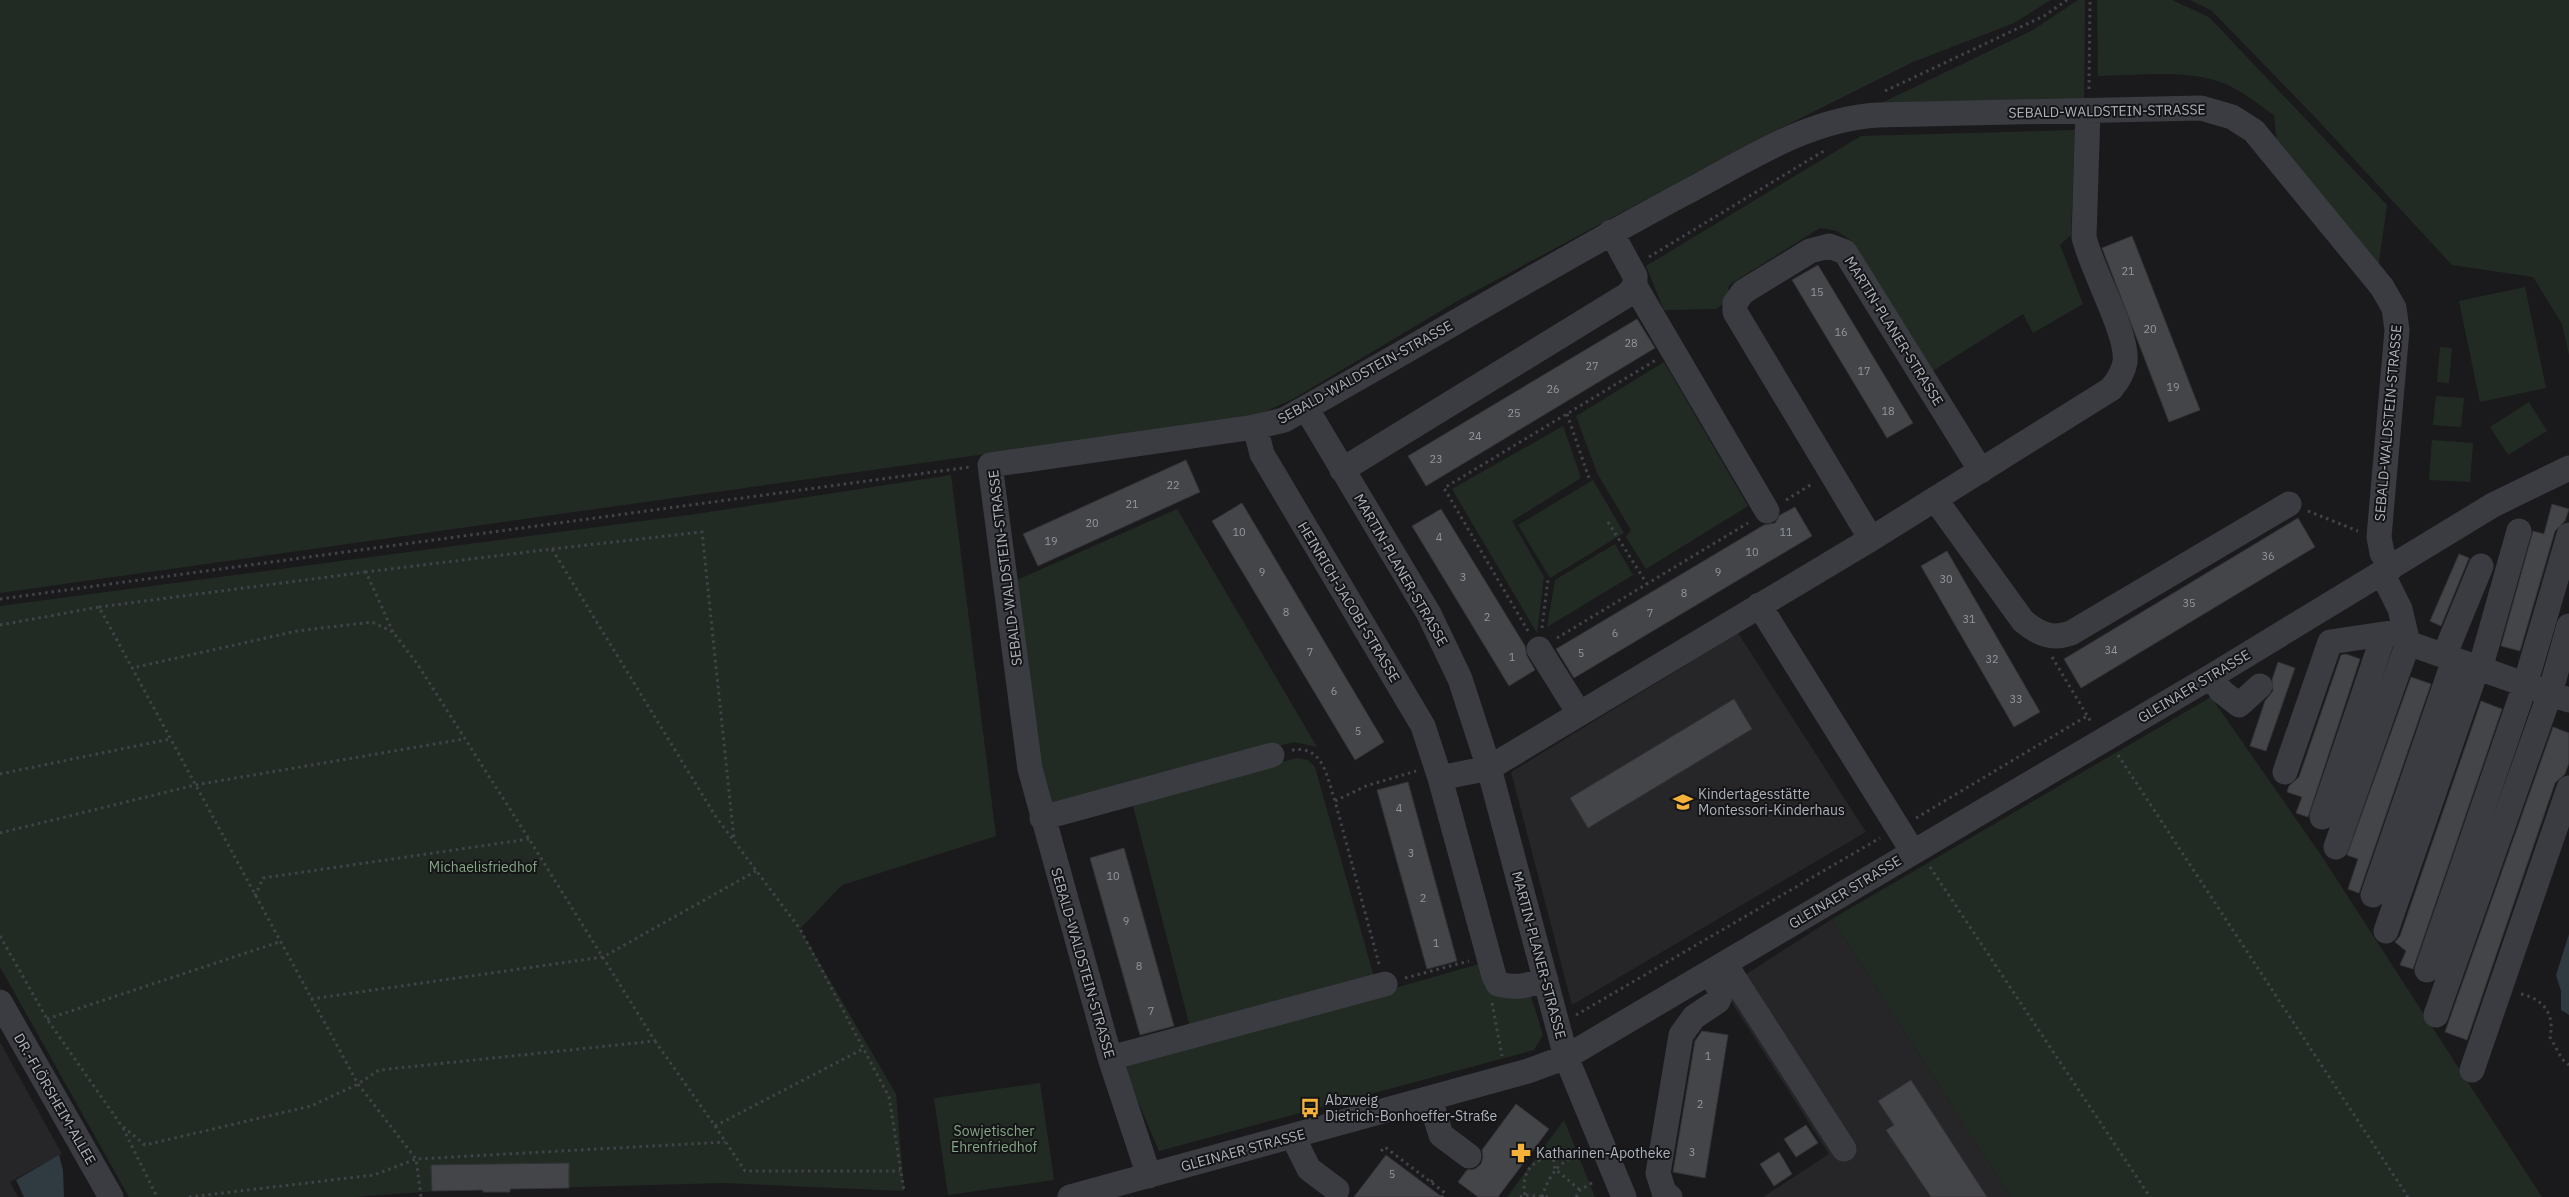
<svg xmlns="http://www.w3.org/2000/svg" width="2569" height="1197" viewBox="0 0 2569 1197" font-family="'IBM Plex Sans',sans-serif">
<rect width="100%" height="100%" fill="#1a1a1c"/>
<path fill="#262629" d="M1738,633L1866,832L1572,1005L1511,772Z
M1832,919L2011,1197H1763L1829,1154L1723,989Z
M0,1042L62,1154L10,1182L18,1197H0Z"/>
<path fill="#222b23" d="M0,0H2051L2014,23L1913,62L1747,145L1459,300L1293,399L1255,416L0,593Z
M2078,0H2085L2084,104L1867,110L2033,30Z
M2097,0H2172L2209,17L2387,205L2378,269L2277,145L2274,115C2259,105 2245,93 2228,85C2189,68 2139,76 2098,76Z
M2190,0H2569V355L2562,324L2533,277L2452,265L2314,116L2211,10Z
M2075,130L2071,235L2060,245L2083,304L2033,333L2023,314L1931,372L1850,240L1837,231L1820,228L1729,285L1726,302L1716,309L1664,310L1646,266L1861,136Z
M2525,287L2546,388L2480,402L2459,301Z
M2440,347L2452,348L2449,383L2437,382Z
M1664,362L1748,506L1646,569L1626,537L1631,530L1597,473L1576,416Z
M2436,396L2464,398L2461,427L2433,425Z
M2529,402L2547,431L2508,455L2490,427Z
M1563,426L1581,478L1512,521L1544,577L1537,633L1452,489Z
M2432,440L2473,443L2470,482L2429,480Z
M951,475L996,836L842,885L800,929L896,1094L904,1191L723,1183L436,1191L355,1197H129L0,967V606L696,514Z
M1593,480L1624,533L1550,578L1518,525Z
M1177,509L1317,747L1294,742L1046,806L1015,581Z
M1615,544L1633,575L1547,627L1555,580Z
M2211,697L2321,855L2542,1197H2011L1832,919Z
M1297,758L1308,760L1315,767L1374,977L1190,1027L1132,802Z
M1479,964L1530,993L1543,1035L1534,1050L1159,1151L1123,1066Z
M1040,1083L1054,1180L948,1195L934,1098Z
M1564,1120L1595,1197H1507Z"/>
<path fill="#2f3a41" d="M2569,934V1015L2561,1010V991L2556,975Z
M59,1155L63,1170L64,1197H24L16,1180Z"/>
<path fill="#444549" stroke="#343438" d="M2132,236L2200,410L2169,422L2102,248Z
M1818,265L1913,423L1887,438L1792,280Z
M1637,319L1655,348L1426,486L1408,456Z
M1186,460L1200,492L1038,566L1023,534Z
M1242,503L1384,742L1355,760L1212,521Z
M2552,504L2569,509L2565,521L2555,531L2520,651L2501,646L2533,531L2544,534Z
M1795,507L1812,536L1574,678L1556,649L1764,525L1775,523L1780,515Z
M1441,509L1525,646L1527,656L1535,670L1509,686L1412,526Z
M2298,518L2315,547L2081,688L2064,659Z
M1947,551L2040,712L2014,727L1921,566Z
M2459,554L2469,558L2441,626L2430,621Z
M2346,654L2360,659L2308,817L2296,813L2302,797L2287,792L2289,786L2299,777L2341,655Z
M2278,662L2295,668L2266,751L2250,746L2265,701L2273,691L2272,680Z
M2411,677L2431,684L2359,893L2348,889L2358,859L2347,855Z
M1734,699L1752,729L1588,828L1570,798Z
M2481,701L2502,709L2413,969L2400,965L2406,951L2395,942L2400,936Z
M2553,727L2569,733V763L2565,774L2555,783L2467,1040L2445,1032Z
M1408,782L1457,961L1427,969L1377,790Z
M1124,848L1174,1026L1140,1035L1090,858Z
M1702,1031L1728,1035L1705,1178L1673,1172L1695,1041Z
M1911,1080L1987,1197H1931L1898,1148L1886,1130L1894,1125L1878,1101Z
M1516,1104L1549,1129L1498,1197H1478L1458,1182L1467,1170L1475,1169L1481,1164L1483,1157L1482,1150Z
M1806,1125L1818,1143L1796,1157L1784,1139Z
M1779,1152L1792,1174L1774,1186L1760,1164Z
M1386,1155L1442,1197H1354Z
M569,1163V1188L510,1189V1192H483V1190L432,1191L431,1165Z"/>
<g fill="none" stroke-linecap="round" stroke-linejoin="round">
<path stroke="#414349" stroke-width="3" stroke-dasharray="2.5 4" stroke-linecap="butt" d="M2089,89L2090,0
M1885,91L2044,16L2067,0
M1649,257L1827,149
M1567,414L1589,478
M1786,500L1812,484
M2308,511L2358,531
M1608,522L1647,584
M552,549L702,532L734,839
M0,599L970,467
M99,607L366,572
M0,625L99,607L358,1084L416,1159L421,1197
M1542,628L1548,579
M1528,631L1444,488L1656,360
M393,632L366,572L552,549L716,817L800,929L889,1097L904,1191
M1557,638L1748,523
M2052,657L2091,722
M1292,750C1324,745 1327,778 1335,801
M2118,755L2408,1197
M0,774L170,739
M1916,818L2087,716
M0,833L195,785L464,739
M1930,867L2150,1197
M255,896L263,878L529,839
M0,936L47,1019L121,1125L145,1145L311,1106L358,1084L379,1070L655,1041L529,839L418,665L393,632L372,622L297,631L132,668
M1379,964L1335,801L1366,786L1416,771
M1405,978L1469,961
M2521,994C2544,999 2555,1015 2550,1037L2562,1059L2569,1065
M311,999L603,957L756,871
M1492,1003L1502,1056
M1576,1015L1880,838
M47,1019L279,942
M655,1041L715,1126L863,1049
M715,1126L745,1171H900
M123,1128L157,1197
M1381,1151L1385,1147L1445,1193L1442,1197
M1431,1182L1435,1178
M1525,1195C1521,1173 1531,1160 1553,1156L1555,1169L1580,1190
M189,1197L374,1175L416,1159L725,1142
M1520,1197L1525,1195L1549,1197
M1542,1197C1549,1174 1560,1161 1583,1151
M1576,1197L1580,1190L1595,1181"/>
<path stroke="#3b3c42" stroke-width="25" d="M1635,286L1767,511
M1306,408L1429,614L1460,679L1489,768L1566,1057L1624,1197
M1255,427L1262,454L1423,726L1440,778L1489,768L1871,539L2111,389C2118,381 2123,373 2125,362C2129,335 2091,269 2084,237L2088,111
M1342,470L1627,295L1635,286V276L1611,232
M1935,499L2023,621C2039,634 2052,640 2071,633L2289,504
M1871,539L1735,312V303L1743,292L1810,251L1829,246L1845,252L1981,471
M2382,573L2400,609L2408,643L2569,700
M1759,605L1913,852
M1539,649L1579,713
M2444,656L2481,566
M2480,669L2519,531
M2212,676L2221,691L2239,705L2260,686
M2285,772L2330,642L2404,631
M1440,778L1494,976L1498,984C1516,989 1529,985 1546,980
M2322,817L2384,634
M1042,818L1272,755
M2336,847L2408,643
M2373,895L2454,660
M2386,931L2477,668
M1725,964L1844,1149
M2427,970L2525,685L2569,535
M0,1002L111,1197
M2436,1015L2550,693L2569,626
M1110,1058L1385,984
M2472,1070L2569,788
M1430,1099L1441,1135L1469,1156
M1293,1137L1309,1169L1337,1190
M1149,1176L1110,1058L1030,769L990,465L1255,427L1284,420C1417,346 1547,267 1681,195C1743,163 1806,119 1878,115L2201,108L2232,117L2254,131L2382,287L2394,308L2397,330L2379,537L2382,553L2391,568
M1070,1197L1528,1071L1566,1057L2212,676L2493,505L2569,468
M1670,1197L1664,1192L1658,1173L1681,1035L1694,1017L1718,1001L1721,993L1711,972"/>
</g>
<defs>
<symbol id="school-bare" viewBox="-9 -9 18 18"><path d="M0-5L7-2L0 1L-7-2ZM-4 1L0 2.5L4 1V4Q0 6-4 4Z" fill="#f5b13a" stroke="#151517" stroke-width="2.5" paint-order="stroke"/></symbol>
<symbol id="bus-bare" viewBox="-9 -9 18 18"><path d="M-5-6H5V4H4V6H2V4H-2V6H-4V4H-5ZM-3.5-4V0h7V-4ZM-3.5 1.2v1.5H-2V1.2ZM2 1.2v1.5H3.5V1.2Z" fill="#f5b13a" stroke="#151517" stroke-width="2.5" paint-order="stroke"/></symbol>
<symbol id="pharmacy-bare" viewBox="-9 -9 18 18"><path d="M-2-6h4v4h4v4h-4v4h-4v-4h-4v-4h4Z" fill="#f5b13a" stroke="#151517" stroke-width="2.5" paint-order="stroke"/></symbol>
</defs>
<g fill-rule="evenodd">
<use href="#school-bare" x="1669" y="788" width="28" height="28"/>
<use href="#bus-bare" x="1296" y="1094" width="28" height="28"/>
<use href="#pharmacy-bare" x="1507" y="1139" width="28" height="28"/>
</g>
<g text-anchor="middle" stroke-width="4" stroke-linejoin="round" paint-order="stroke">
<g font-size="11" fill="#92979f">
<text x="2128" y="275">21</text>
<text x="1817" y="296">15</text>
<text x="2150" y="333">20</text>
<text x="1841" y="336">16</text>
<text x="1631" y="347">28</text>
<text x="1592" y="370">27</text>
<text x="1864" y="375">17</text>
<text x="2173" y="391">19</text>
<text x="1553" y="393">26</text>
<text x="1888" y="415">18</text>
<text x="1514" y="417">25</text>
<text x="1475" y="440">24</text>
<text x="1436" y="463">23</text>
<text x="1173" y="489">22</text>
<text x="1132" y="508">21</text>
<text x="1092" y="527">20</text>
<text x="1239" y="536">10</text>
<text x="1786" y="536">11</text>
<text x="1439" y="541">4</text>
<text x="1051" y="545">19</text>
<text x="1752" y="556">10</text>
<text x="2268" y="560">36</text>
<text x="1262" y="576">9</text>
<text x="1718" y="576">9</text>
<text x="1463" y="581">3</text>
<text x="1946" y="583">30</text>
<text x="1684" y="597">8</text>
<text x="2189" y="607">35</text>
<text x="1286" y="616">8</text>
<text x="1650" y="617">7</text>
<text x="1487" y="621">2</text>
<text x="1969" y="623">31</text>
<text x="1615" y="637">6</text>
<text x="2111" y="654">34</text>
<text x="1310" y="656">7</text>
<text x="1581" y="657">5</text>
<text x="1512" y="661">1</text>
<text x="1992" y="663">32</text>
<text x="1334" y="695">6</text>
<text x="2016" y="703">33</text>
<text x="1358" y="735">5</text>
<text x="1399" y="812">4</text>
<text x="1411" y="857">3</text>
<text x="1113" y="880">10</text>
<text x="1423" y="902">2</text>
<text x="1126" y="925">9</text>
<text x="1436" y="947">1</text>
<text x="1139" y="970">8</text>
<text x="1151" y="1015">7</text>
<text x="1708" y="1060">1</text>
<text x="1700" y="1108">2</text>
<text x="1692" y="1156">3</text>
<text x="1392" y="1178">5</text>
</g>
<g font-size="14" fill="#acb2bc" stroke="#151517">
<text transform="translate(2107 111) rotate(-1)" y="5">SEBALD-WALDSTEIN-STRASSE</text>
<text transform="translate(1894 331) rotate(58)" y="5">MARTIN-PLANER-STRASSE</text>
<text transform="translate(1365 372) rotate(-29)" y="5">SEBALD-WALDSTEIN-STRASSE</text>
<text transform="translate(2388 423) rotate(-85)" y="5">SEBALD-WALDSTEIN-STRASSE</text>
<text transform="translate(1005 568) rotate(-97)" y="5">SEBALD-WALDSTEIN-STRASSE</text>
<text transform="translate(1401 570) rotate(60)" y="5">MARTIN-PLANER-STRASSE</text>
<text transform="translate(1349 602) rotate(59)" y="5">HEINRICH-JACOBI-STRASSE</text>
<text transform="translate(2194 686) rotate(-31)" y="5">GLEINAER STRASSE</text>
<text transform="translate(1845 892) rotate(-31)" y="5">GLEINAER STRASSE</text>
<text transform="translate(1539 955) rotate(75)" y="5">MARTIN-PLANER-STRASSE</text>
<text transform="translate(1083 963) rotate(74)" y="5">SEBALD-WALDSTEIN-STRASSE</text>
<text transform="translate(55 1099) rotate(60)" y="5">DR.-FLÖRSHEIM-ALLEE</text>
<text transform="translate(1243 1150) rotate(-15)" y="5">GLEINAER STRASSE</text>
</g>
<g font-size="14" fill="#acb2bc" stroke="#151517" text-anchor="start">
<text x="1698" y="799">Kindertagesstätte<tspan x="1698" dy="16">Montessori-Kinderhaus</tspan></text>
<text x="1325" y="1105">Abzweig<tspan x="1325" dy="16">Dietrich-Bonhoeffer-Straße</tspan></text>
<text x="1536" y="1158">Katharinen-Apotheke</text>
</g>
<g font-size="14" fill="#84a785" stroke="#151517">
<text x="483" y="872">Michaelisfriedhof</text>
<text x="994" y="1136">Sowjetischer<tspan x="994" dy="16">Ehrenfriedhof</tspan></text>
</g>
</g>
</svg>
